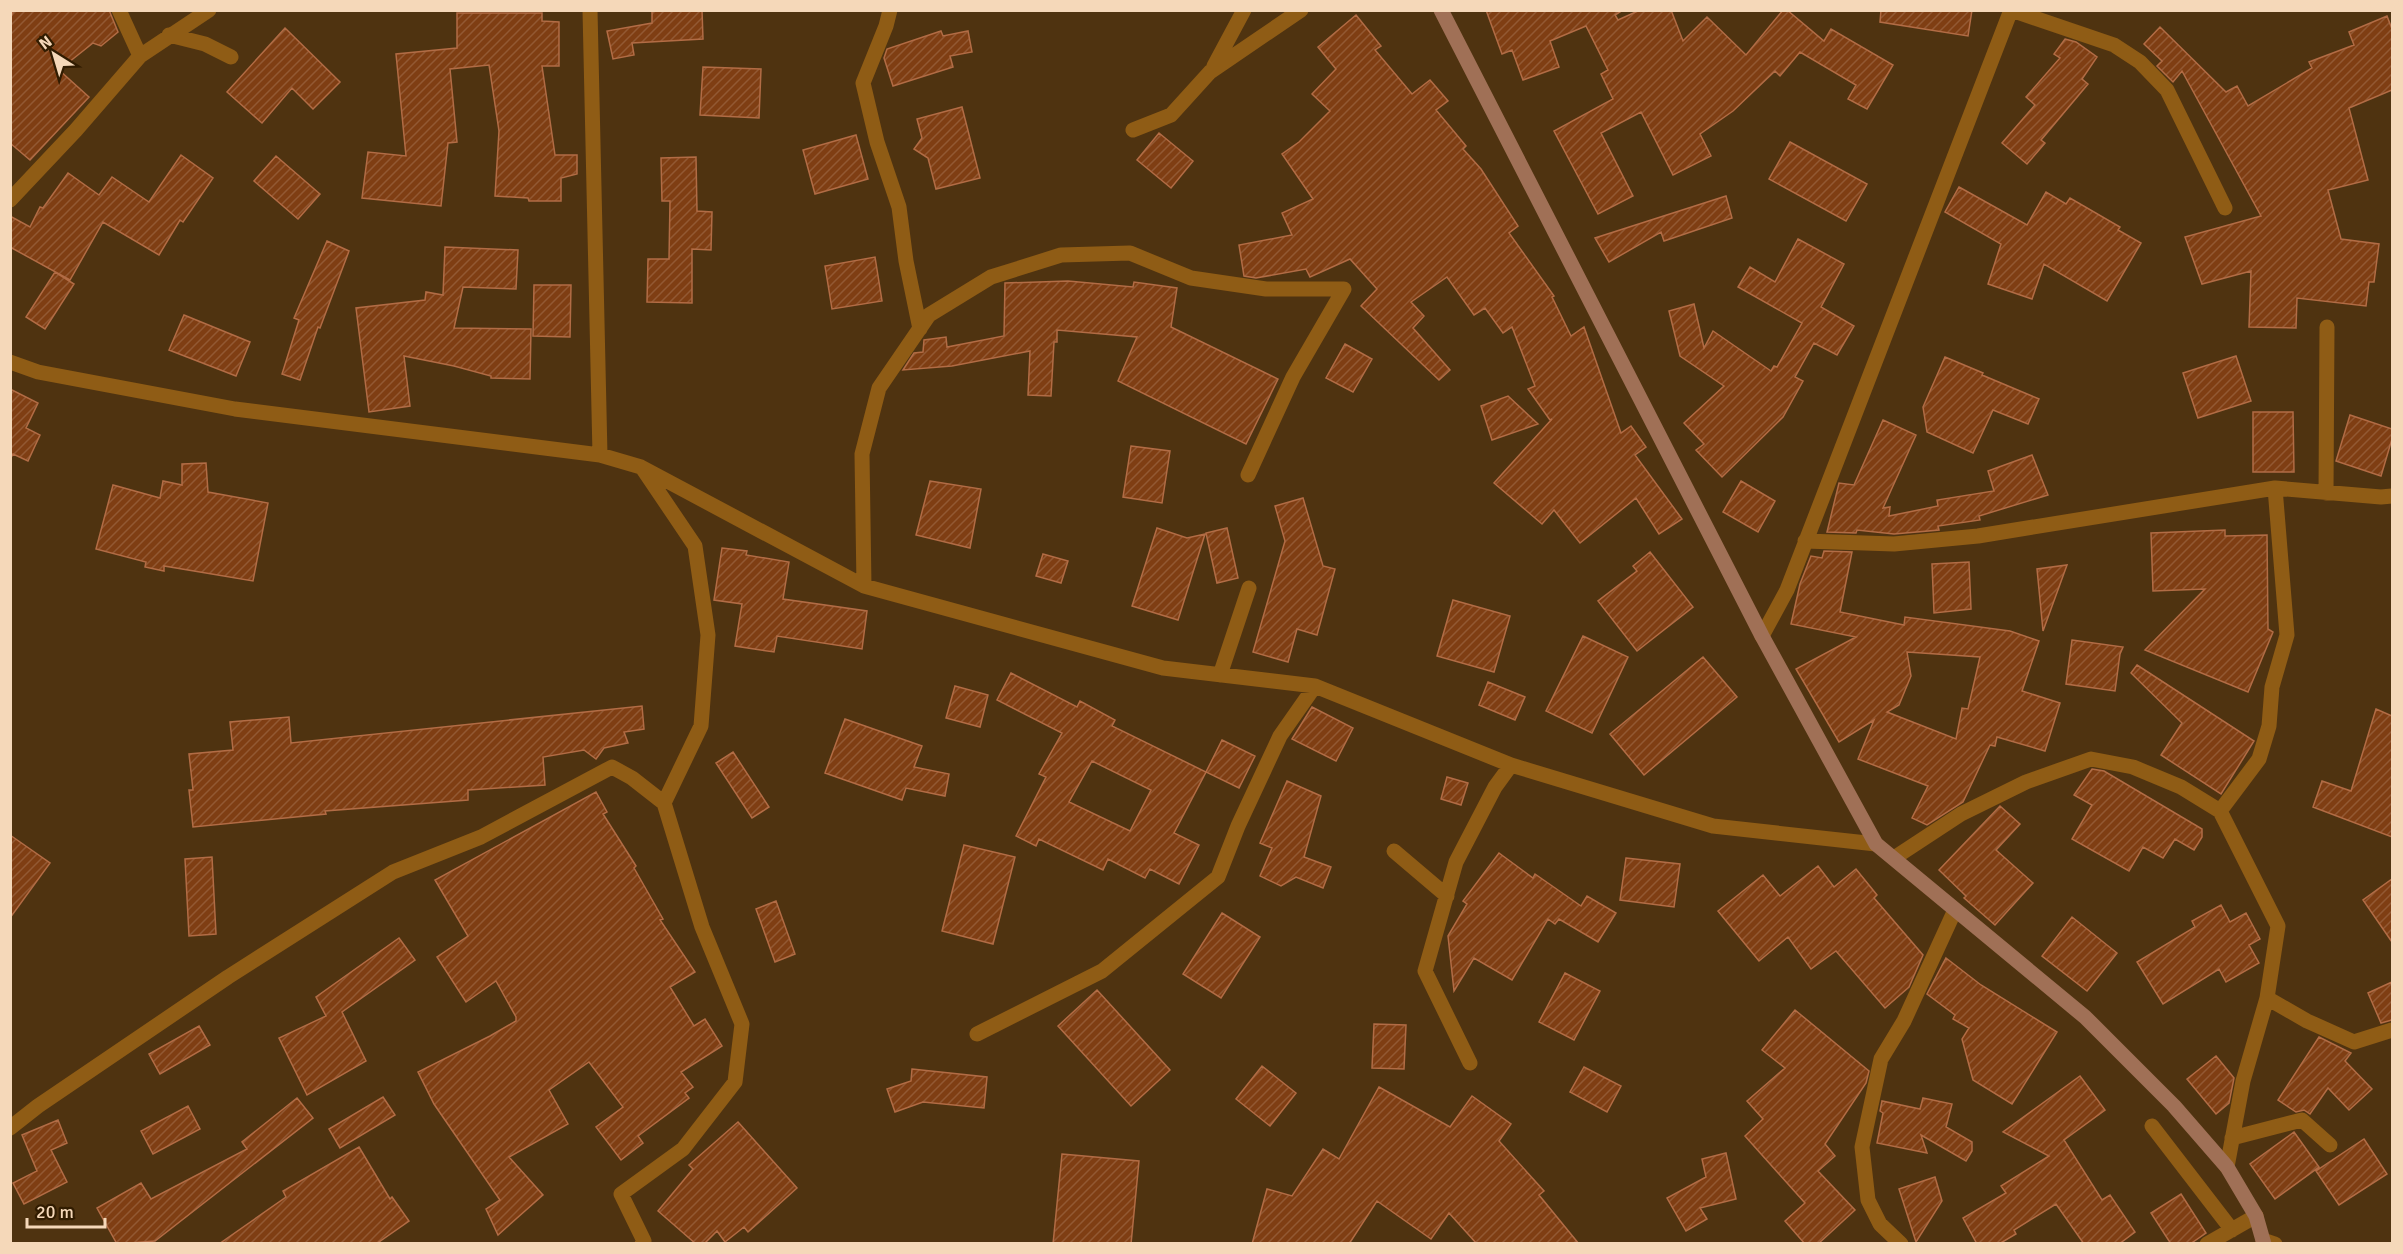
<svg xmlns="http://www.w3.org/2000/svg" width="2403" height="1254" viewBox="0 0 2403 1254" font-family="Signika,sans-serif">
<defs>
<pattern id="building-hatch" width="6" height="6" patternUnits="userSpaceOnUse" patternTransform="scale(1.5)"><rect width="6" height="6" fill="#7f3e13"/><path d="M-1 1l2-2M0 6l6-6M5 7l2-2" fill="none" stroke="#925933"/></pattern>
</defs>
<rect width="100%" height="100%" fill="#4f3310"/>
<path fill="url(#building-hatch)" stroke="#b26c45" stroke-width="1.5" fill-rule="evenodd" d="M14,10H109L118,32L101,46L93,43L59,70L89,97L30,160L10,143V19Z
M652,10H702L703,39L632,43L634,55L613,59L607,31L652,23Z
M1486,10H1623L1615,15L1618,20L1640,10H1671L1683,41L1707,17L1746,55L1783,10H1787L1824,41L1831,29L1893,65L1867,109L1848,99L1856,85L1800,52L1780,76L1775,71L1733,111L1700,134L1711,156L1673,175L1641,112L1601,133L1633,196L1598,214L1554,131L1613,99L1601,74L1608,70L1586,26L1550,41L1559,67L1523,80L1512,50L1502,54Z
M1881,10H1972L1968,36L1880,22Z
M457,13H542V21L559,22V66H542L555,155H577V174L561,178V201H529L528,198L495,196L499,131L489,65L450,69L457,142L448,143L441,206L362,198L368,152L406,156L396,54L457,48Z
M1356,15L1381,46L1375,50L1412,94L1430,80L1448,101L1436,110L1466,146L1463,149L1481,169L1518,226L1509,233L1554,296L1552,297L1571,336L1584,327L1621,433L1631,426L1646,447L1635,455L1682,519L1659,534L1636,498L1580,543L1554,510L1542,524L1494,483L1552,419L1550,420L1528,389L1535,386L1512,327L1503,333L1485,308L1474,315L1447,277L1411,302L1424,316L1413,328L1450,370L1439,380L1361,306L1377,289L1350,259L1310,277L1306,269L1256,278L1244,276L1239,245L1292,235L1282,213L1313,199L1282,154L1299,142L1330,111L1312,94L1336,69L1318,47Z
M2387,16L2392,29V90L2349,108L2368,180L2328,190L2341,239L2379,244L2374,282H2369L2366,306L2297,298L2296,328L2249,327L2251,271L2202,284L2185,237L2261,216L2182,71L2173,82L2157,66L2162,61L2144,44L2160,27L2226,92L2237,86L2248,106L2312,68L2309,62L2354,45L2349,32Z
M285,28L340,82L313,109L292,88L262,123L227,92Z
M941,31L943,36L968,31L972,52L950,56L953,67L893,86L884,58L887,49Z
M2065,39L2076,42L2097,57L2082,79L2088,84L2041,140L2045,143L2027,164L2002,143L2035,105L2026,97L2060,58L2054,54Z
M703,67L761,69L759,118L700,115Z
M962,107L980,178L936,189L928,158L914,149L922,138L917,119Z
M1159,133L1193,161L1171,188L1137,160Z
M856,135L868,179L815,194L803,150Z
M1790,142L1867,184L1846,221L1769,179Z
M181,155L213,178L183,222L180,220L159,255L103,222L70,280L10,247V216L30,227L40,207L43,208L68,173L99,195L112,177L149,202Z
M276,156L320,194L298,219L254,181Z
M696,157L697,211L712,212L711,250L692,249V303L647,302L648,259H669L670,201H662L661,158Z
M1959,187L2027,225L2046,192L2066,204L2070,198L2120,227L2118,230L2141,243L2107,301L2044,264L2032,299L1988,284L2001,244L1945,212Z
M1726,196L1732,218L1664,241L1661,232L1609,262L1595,238Z
M1798,239L1844,264L1821,307L1854,326L1837,355L1814,343L1795,377L1803,381L1783,417L1722,477L1696,450L1704,444L1684,423L1724,386L1680,356L1669,311L1694,304L1704,348L1713,331L1771,371L1774,366L1777,367L1802,323L1738,287L1750,267L1775,282Z
M327,241L349,251L320,328L318,327L300,380L282,374L299,320L294,318Z
M445,247L518,250L516,289L463,287L454,328L531,329L530,379L491,378V376L454,366L404,356L410,406L369,412L356,308L425,300L426,292L443,295Z
M875,257L882,301L832,309L825,266Z
M55,272L74,284L45,329L26,317Z
M1068,281L1133,287L1134,282L1177,288L1171,327L1278,379L1246,444L1118,381L1137,337L1057,330V342H1054L1051,396L1028,395L1030,351L952,366L903,370L914,353L923,352L924,340L946,337L947,347L1004,336L1005,283Z
M534,285H571L570,337L533,336Z
M184,315L250,342L236,376L169,350Z
M1345,344L1372,359L1353,392L1326,378Z
M2236,356L2251,401L2198,418L2183,373Z
M1945,357L1983,373L1982,375L2039,399L2028,424L1993,410L1973,453L1927,432L1923,407Z
M10,389L38,403L26,428L40,435L28,461L13,454L10,459Z
M1508,396L1538,424L1492,440L1481,406Z
M2253,412H2293L2294,472H2253Z
M2350,415L2392,429V439L2381,476L2336,461Z
M1883,420L1916,435L1883,508L1890,507L1889,516L1938,506L1937,500L1994,491L1988,471L2032,455L2048,495L1979,516L1980,520L1938,526L1939,530L1894,534L1857,530L1856,533L1827,532L1839,483L1854,485Z
M1131,446L1170,451L1162,503L1123,497Z
M206,463L208,492L268,503L253,581L164,566V571L145,567L146,562L96,549L113,485L160,498L163,481L182,485V464Z
M930,481L981,489L970,548L916,535Z
M1741,481L1775,501L1758,532L1723,512Z
M1303,498L1323,566L1335,569L1317,635L1297,629L1288,662L1253,652L1285,541L1275,506Z
M1157,528L1187,538L1205,534L1178,620L1132,606Z
M1227,528L1238,578L1217,583L1206,533Z
M2225,530V536L2267,535L2268,629L2273,632L2248,692L2145,650L2205,589L2153,591L2151,533Z
M722,548L747,551L746,555L789,562L783,599L867,611L862,649L777,636L774,652L735,646L742,604L714,600Z
M1824,551L1852,552L1840,612L1904,625L1905,617L2010,631L2039,641L2022,691L2060,703L2045,751L1997,737L1995,746L1990,745L1963,802L1927,825L1912,818L1928,786L1858,759L1874,720L1839,742L1796,669L1856,637L1791,624L1800,584L1811,556L1822,558ZM1907,652L1980,657L1968,709L1962,708L1956,739L1887,712L1899,705L1911,676Z
M1650,552L1693,607L1637,651L1598,601L1637,571L1633,566Z
M1043,554L1068,561L1061,583L1036,576Z
M1969,562L1971,609L1934,613L1932,564Z
M2067,565L2043,631L2037,569Z
M1453,600L1510,616L1494,672L1437,656Z
M1583,636L1628,657L1592,733L1546,711Z
M2072,640L2123,647L2120,654L2115,691L2066,684Z
M1703,657L1737,697L1644,775L1610,734Z
M2137,665L2254,741L2221,794L2161,755L2182,723L2131,673Z
M1011,673L1077,707L1080,701L1115,720L1112,726L1206,772L1174,833L1199,845L1179,884L1150,869L1145,878L1108,859L1103,870L1039,839L1036,846L1016,836L1046,777L1039,774L1062,733L997,700ZM1092,761L1151,790L1130,831L1069,802Z
M1488,682L1525,697L1515,720L1479,705Z
M955,686L988,695L980,727L946,718Z
M642,706L644,729L624,732L628,743L604,748L596,759L584,750L543,757L545,785L468,790V800L325,811L326,814L193,827L189,790H193L189,754L233,750L230,722L289,717L291,743Z
M1312,707L1353,728L1336,761L1292,739Z
M2376,709L2392,716V837L2313,807L2322,781L2351,791Z
M845,719L922,746L914,767L949,774L945,796L906,788L902,800L825,773Z
M1222,740L1255,756L1239,788L1206,772Z
M733,752L769,807L752,818L716,763Z
M2092,769L2104,771L2202,829V837L2194,850L2175,839L2163,858L2143,847L2129,871L2072,839L2092,805L2074,795Z
M1447,777L1468,783L1461,805L1441,799Z
M1287,781L1321,796L1304,857L1331,867L1323,888L1296,877L1281,886L1260,876L1272,848L1260,843Z
M596,792L607,812L603,814L636,866L634,868L663,919L660,920L695,972L670,987L694,1026L705,1019L722,1046L681,1072L693,1087L685,1093L689,1098L638,1136L643,1143L621,1160L596,1127L623,1107L589,1062L549,1090L568,1124L509,1157L543,1195L498,1235L486,1209L500,1200L434,1104L418,1072L490,1036L516,1021V1017L496,981L466,1002L437,957L468,936L435,880Z
M2000,806L2020,824L1996,850L2033,883L1995,925L1964,898L1966,896L1939,870Z
M10,835L50,863L10,918Z
M964,845L1015,857L993,944L942,931Z
M1499,853L1533,878L1535,874L1581,906L1587,896L1616,913L1598,942L1559,919L1555,924L1548,919L1512,980L1474,958L1454,991L1448,936L1467,904L1463,901Z
M212,857L216,934L189,936L185,859Z
M1626,858L1680,864L1674,907L1620,900Z
M1818,866L1834,887L1856,869L1877,895L1874,898L1923,955L1909,987L1885,1008L1836,951L1811,969L1788,937L1759,961L1718,911L1763,875L1780,896Z
M2392,879V942L2363,900Z
M776,901L795,954L775,962L756,909Z
M2221,905L2230,922L2246,913L2260,939L2249,945L2259,963L2226,982L2219,969L2163,1004L2137,962L2195,927L2192,921Z
M1222,913L1260,937L1221,998L1183,974Z
M2072,917L2117,953L2087,991L2042,956Z
M399,938L415,960L342,1012L366,1061L307,1095L279,1038L326,1016L316,997Z
M1946,958L1981,985L2057,1032L2012,1104L1973,1080L1962,1039L1969,1028L1953,1019L1955,1015L1927,994Z
M1565,973L1600,991L1574,1040L1539,1022Z
M2392,982V1020L2381,1023L2368,993Z
M1097,990L1170,1070L1131,1106L1058,1026Z
M1795,1010L1869,1071L1866,1083L1825,1144L1835,1156L1818,1171L1855,1210L1818,1244H1805L1785,1221L1805,1203L1745,1136L1763,1119L1747,1101L1785,1068L1762,1050Z
M1374,1024L1406,1025L1404,1069L1372,1068Z
M199,1026L210,1045L160,1074L149,1054Z
M2319,1037L2351,1053L2345,1061L2372,1089L2349,1110L2328,1088L2310,1114L2304,1110L2296,1112L2278,1100Z
M2216,1056L2234,1078L2229,1103L2216,1114L2187,1079Z
M1262,1066L1296,1093L1270,1126L1236,1099Z
M1584,1067L1621,1086L1607,1112L1570,1092Z
M912,1069L987,1077L984,1108L923,1102L895,1112L887,1089L911,1081Z
M2080,1076L2105,1110L2064,1140L2102,1200L2110,1195L2135,1232L2119,1244H2084L2056,1204L2014,1230L2016,1234L1999,1244H1977L1963,1218L2006,1193L2001,1186L2049,1156L2003,1132Z
M1379,1087L1450,1127L1472,1096L1511,1124L1499,1141L1544,1191L1539,1195L1579,1244H1477L1449,1213L1431,1239L1377,1201L1349,1244H1252L1267,1189L1292,1196L1323,1149L1339,1159Z
M383,1097L395,1115L340,1148L329,1129Z
M297,1098L313,1118L155,1241L117,1244L97,1208L141,1183L151,1199L247,1149L242,1142Z
M1923,1098L1952,1104L1946,1127L1972,1142V1151L1966,1161L1921,1135L1927,1153L1877,1143L1883,1113L1880,1111L1882,1101L1920,1109Z
M188,1106L200,1129L153,1154L141,1131Z
M58,1120L67,1143L51,1150L67,1182L24,1204L13,1183L37,1171L22,1135Z
M738,1122L797,1188L748,1232L744,1227L725,1242L717,1231L704,1244H696L658,1211L693,1169L689,1165Z
M2294,1132L2319,1167L2275,1199L2250,1164Z
M2364,1139L2387,1174L2339,1205L2316,1171Z
M359,1147L390,1199L392,1197L409,1221L376,1244H219L286,1197L283,1191Z
M1726,1153L1736,1199L1700,1208L1707,1219L1686,1231L1667,1198L1706,1177L1702,1159Z
M1062,1154L1139,1161L1131,1244H1053Z
M1935,1177L1942,1201L1916,1242L1899,1189Z
M2181,1194L2206,1233L2190,1244H2171L2151,1213Z"/>
<g fill="none" stroke-linecap="round" stroke-linejoin="round">
<path stroke="#8f5c15" stroke-width="15" d="M119,10L140,56
M590,10L600,455
M890,10L886,26L863,83L877,142L899,207L906,261L920,329
M169,35L205,44L231,57
M1214,66L1244,10
M1133,130L1171,115L1210,72L1301,10
M10,200L76,130L140,56L209,10
M10,362L38,372L235,409L600,455L641,467L864,586L1163,668L1315,686L1511,765L1713,826L1876,844
M643,469L695,546L708,635L701,726L664,803
M2326,493L2327,327
M1805,541L1894,544L1978,536L2275,488L2381,497L2392,496
M864,586L862,454L879,388L929,315L991,277L1061,255L1130,253L1191,278L1266,289H1344L1293,377L1248,475
M1762,636L1787,590L2011,10L2114,45L2140,62L2167,90L2225,208
M1220,675L1249,588
M1394,851L1447,896
M1894,858L1961,814L2026,782L2091,759L2133,767L2181,787L2220,811
M2267,998L2307,1021L2354,1042L2392,1030
M977,1034L1102,971L1218,877L1238,826L1280,736L1315,686
M1470,1063L1425,971L1456,862L1495,787L1511,765
M2152,1126L2232,1230
M10,1128L38,1106L228,977L393,872L481,837L612,767L632,778L664,803L702,927L742,1024L735,1082L683,1149L621,1194L644,1241L642,1244
M2232,1138L2302,1120L2330,1145
M2227,1167L2243,1081L2267,998L2278,926L2220,811L2259,759L2269,726L2272,687L2287,635L2275,488
M2263,1240L2275,1244
M1901,1244L1880,1224L1868,1200L1862,1147L1881,1059L1904,1021L1955,910
M2207,1244L2256,1216"/>
<path stroke="#a07056" stroke-width="15" d="M1441,10L1762,636L1876,844L2085,1017L2174,1106L2227,1167L2256,1216L2264,1244"/>
</g>
<rect width="2403" height="1254" fill="none" stroke="#f5d8b9" stroke-width="24"/>
<g transform="translate(54 54) rotate(323)" stroke="#311c01" stroke-width="4.5" paint-order="stroke">
<path d="M0-4.5L10 22L0 15L-10 22Z" fill="#f5d8b9"/>
<text y="-9" font-size="16" font-weight="bold" text-anchor="middle" fill="#f5d8b9">N</text>
</g>
<path d="M27 1218v9h78v-9" fill="none" stroke="#f5d8b9" stroke-width="3"/>
<text x="36" y="1218" font-size="18" fill="#f5d8b9" stroke="#311c01" stroke-width="4.5" paint-order="stroke">20 m</text>
</svg>
